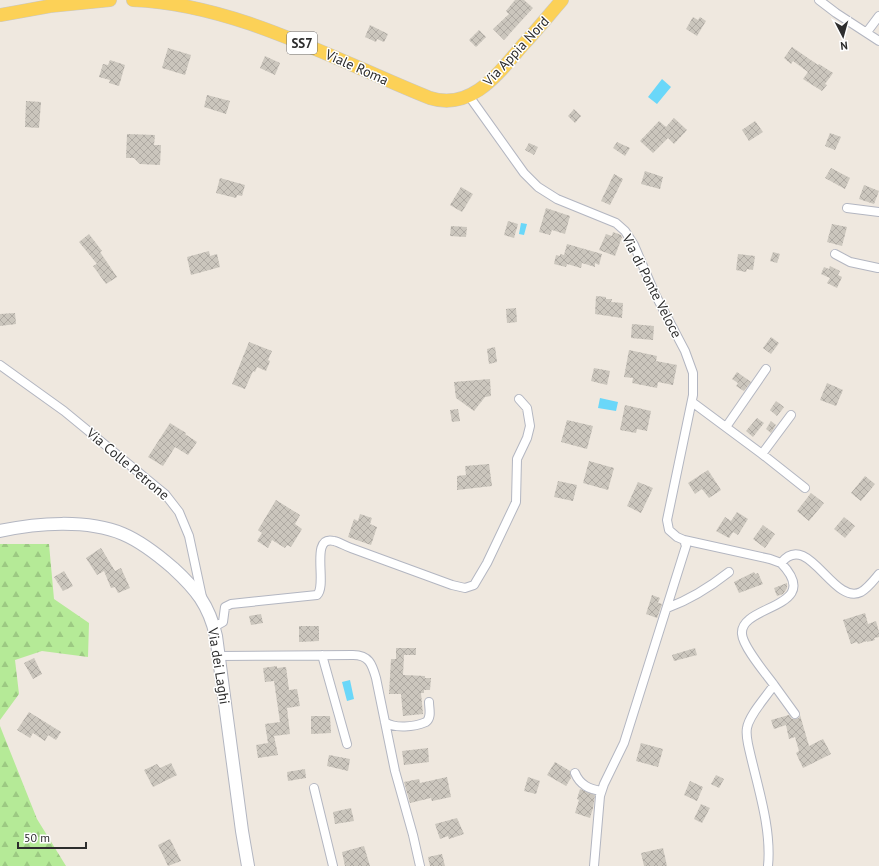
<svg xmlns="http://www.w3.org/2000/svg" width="879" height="866" viewBox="0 0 879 866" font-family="'PT Sans',sans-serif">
<defs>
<pattern id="forest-firs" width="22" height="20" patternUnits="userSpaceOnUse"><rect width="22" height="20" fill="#b5ea97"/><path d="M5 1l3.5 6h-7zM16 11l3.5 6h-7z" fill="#9cc982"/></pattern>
<pattern id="building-cross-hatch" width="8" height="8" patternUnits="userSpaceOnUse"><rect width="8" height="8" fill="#cbc6bd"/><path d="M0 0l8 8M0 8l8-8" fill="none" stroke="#afaaa3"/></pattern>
</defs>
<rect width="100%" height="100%" fill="#efe8df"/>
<path fill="url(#forest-firs)" d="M0,544H49L54,599L89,623L88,657L42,651L15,660L19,694L0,720Z
M0,726L37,819L66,866H0Z"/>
<path fill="#6ad7f9" d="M662,79L671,87L657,104L648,97Z
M521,223L527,224L524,235L519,234Z
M600,398L618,402L616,411L598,408Z
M350,680L354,699L347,701L342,682Z"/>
<path fill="url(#building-cross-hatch)" d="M515,0H524L533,8L504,40L493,29L509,14L506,11Z
M693,17L698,20L700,17L706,21L697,36L686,29Z
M370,25L388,34L384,42L377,39L376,42L365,37Z
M479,30L486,37L476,47L469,40Z
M792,47L818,65L819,64L833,73L825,84L827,85L822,91L803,79L808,72L793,61L791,64L784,58Z
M168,48L191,55L185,75L162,68Z
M265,56L280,63L275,75L260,68Z
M110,60L125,65L119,86L109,83L110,80L99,77L103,64L108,65Z
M207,95L230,101L226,114L204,107Z
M26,101L41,102L39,128L25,127Z
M574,109L581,116L575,123L568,116Z
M674,118L687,130L674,144L668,138L653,153L640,141L659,121L666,127Z
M755,121L763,132L749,141L742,130Z
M830,133L841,137L835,150L825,146Z
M127,134L155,135L154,145H161L160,165L140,164L134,158H126Z
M617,142L630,148L625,156L613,148Z
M529,143L538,147L534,155L525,150Z
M831,168L850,178L845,189L825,178Z
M645,171L663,177L660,189L641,184Z
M614,174L623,179L610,205L601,201Z
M220,178L245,185L242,196L237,195L236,198L216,193Z
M864,185L879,191L874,204L859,199Z
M461,187L473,194L462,212L450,205Z
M546,208L570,216L565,234L552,230L550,235L539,232Z
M508,221L518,224L514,238L504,235Z
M832,224L847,227L842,246L827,242Z
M451,226L467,227L466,237L450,236Z
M613,232L621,235L622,237L615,256L599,250L606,234L612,236Z
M89,234L102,251L100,252L117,277L106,284L93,266L97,264L79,242Z
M567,244L602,254L599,265L595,263V267L582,263L581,268L567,264L566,267L554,264L556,255L560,256V254L564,255Z
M209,251L210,256L217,254L220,267L191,275L187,257Z
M773,252L780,254L777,263L770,261Z
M738,254L755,256L753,270L747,269L746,272L736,270Z
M830,266L840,271L838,275L842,277L837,288L827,283L830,278L821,274L824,267L829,269Z
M596,296L606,297V299H612L611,302L623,303L622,318L595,314Z
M516,308L517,322L507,323L506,309Z
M15,313L16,324L0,326V314Z
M632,324L654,326L653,340L631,338Z
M771,337L779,343L771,354L763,348Z
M249,342L272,351L268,360L270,361L266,371L257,367L255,372L253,371L245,389L232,384Z
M495,347L497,362L489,364L487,349Z
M629,350L657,356L656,361L677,365L673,385L658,382L657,388L632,383L633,378L624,377Z
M594,368L610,371L607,385L591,381Z
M737,372L751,382L744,391L736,386L738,383L732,379Z
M490,379L491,396L485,397L474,411L456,398L454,382Z
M827,383L843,390L836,406L820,400Z
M776,401L784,407L777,416L770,410Z
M625,405L651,411L647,431L637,429L636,433L620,430Z
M458,409L460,421L452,422L450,410Z
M757,418L764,423L753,437L746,431Z
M567,420L593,426L587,449L561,442Z
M771,421L776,425L771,433L766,429Z
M170,423L186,433L185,434L197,442L188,455L175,447L163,466L148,457Z
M589,461L614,468L608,490L583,483Z
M489,464L492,486L457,490V476L466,475L465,466Z
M708,470L721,490L709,498L702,489L695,494L688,483Z
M865,476L875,484L861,501L851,493Z
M558,481L577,485L573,501L554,497Z
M638,482L653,488L641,513L627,506Z
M811,493L824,503L809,521L797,511Z
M276,500L300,515L295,524L302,529L291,547L287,545L285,548L272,540L268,548L257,541L262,533L258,530Z
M737,512L748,519L738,535L733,532L729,538L716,531L725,517L731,521Z
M360,514L372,518L370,524L377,527L371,545L348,537L354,519L358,521Z
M844,517L855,526L845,538L834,529Z
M763,525L775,534L765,548L753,539Z
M101,548L115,571L121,568L130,588L118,593L115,587L111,588L104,571L97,575L86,558Z
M64,571L73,586L63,591L54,577Z
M754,572L755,574L758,573L763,584L739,593L734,582Z
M787,583V588L783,594L777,596L774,588Z
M652,595L660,598L658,603L662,604L657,618L646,614Z
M865,613L868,624L876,621L879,632V637L874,638L875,640L867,642V641L858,644L857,642L851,644L843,620Z
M261,614L263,623L251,625L249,616Z
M299,626H319V641L299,642Z
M396,648H416V655H404L403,675L425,676V678H431L430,690H424V693H421L423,714L403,716L401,694H389L391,659H396Z
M695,648L697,655L674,661L672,655Z
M34,658L42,674L33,679L24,663Z
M277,666V668L286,667L289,690L297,689L300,706L287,708L290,734L274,736L278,755L258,758L256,745L268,743L265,724L280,722L274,681L265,682L263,668Z
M29,712L61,732L56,740L48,735L45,741L33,733L30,738L17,730Z
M789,715L792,719H795L799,718L800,715L809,746L823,739L831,754L803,768L796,753L799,751L795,737L789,739L786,725L774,729L771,720Z
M311,716H330L331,733L311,734Z
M641,743L663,749L658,767L636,761Z
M428,748L429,762L404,765L402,751Z
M329,755L350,759L348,771L327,766Z
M555,762L570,771L571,778L566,786L547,775Z
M171,763L177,775L153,787L144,770L157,764L160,768Z
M305,769L306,778L288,781L287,772Z
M716,775L724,779L719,788L711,784Z
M447,777L451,797L432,801L431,798L410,803L404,782L419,779L420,783Z
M528,777L540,781L536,794L524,791Z
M690,781L703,787L697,801L684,795Z
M580,789L595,795L593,808L590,818L575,813L579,800L577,799Z
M701,804L710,808L702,823L694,819Z
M351,808L354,821L335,824L333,812Z
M457,818L464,834L449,839L448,836L440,839L435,824Z
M170,839L181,861L168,866L158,845Z
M364,846L370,866H345L342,852Z
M663,848L667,866H644L641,853Z
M442,854L445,866H430L428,857Z"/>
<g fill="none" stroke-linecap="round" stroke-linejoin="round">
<defs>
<path id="street" d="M819,0L836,13L879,41
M867,32L879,16
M469,96L524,173L538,187L557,199L616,223L625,231L634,245L655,294L685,351L693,373V395L667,520L669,530L677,537L684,540
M847,208L879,212
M835,254L850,262L878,268
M0,365L64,411L165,494L179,512L189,536L202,597
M692,402L762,454L805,488
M726,427L766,369
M762,454L791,415
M667,608C689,600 710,587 729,572
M214,627L223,622L225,607L231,604L317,595C328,585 309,535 334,541C339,542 345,546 351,548L452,585L465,588L474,585L487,563L516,502L517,459L527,438L530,426L527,408L519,399
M322,655L347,744
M218,656L353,655C369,655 372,664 376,678L395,771L413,835L420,866
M774,685L795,714
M385,722C395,729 414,727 426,722C432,717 429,709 429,702
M575,773C580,785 589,789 601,791
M314,788L333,866
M594,866L600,796L604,784L624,743L686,546L684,540L770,559L781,563C808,529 833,606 861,592C868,588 874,580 879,574
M768,866C772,827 756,782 748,744C747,739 746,733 747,728C749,715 766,697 774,685C766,674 743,647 742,634C739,604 825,609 781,563"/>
<path id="secondary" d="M0,531C37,523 87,519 123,534C142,542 158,555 173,568C196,589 209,605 216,636L242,831L248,866"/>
<path id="primary" d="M133,0C236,4 335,60 430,98C471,111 498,74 522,46C536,31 549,15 562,0
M0,15L50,6L110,0"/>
</defs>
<use href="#street" stroke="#b3b6c1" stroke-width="10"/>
<use href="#secondary" stroke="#b3b6c1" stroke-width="14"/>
<use href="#primary" stroke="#c8c8c8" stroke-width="14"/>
<use href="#street" stroke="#fff" stroke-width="8"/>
<use href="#secondary" stroke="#fff" stroke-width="12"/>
<use href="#primary" stroke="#fcd157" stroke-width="13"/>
</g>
<g text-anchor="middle" stroke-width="3" stroke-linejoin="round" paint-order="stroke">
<rect fill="#fff" stroke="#6c6c6c" stroke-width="1" x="287" y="32" width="30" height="22" rx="3"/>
<g font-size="13" font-weight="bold" fill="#2d2d2d">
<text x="302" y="48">SS7</text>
</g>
<g font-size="14" fill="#2d2d2d" stroke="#fff">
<text transform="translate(516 51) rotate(-47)" y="5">Via Appia Nord</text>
<text transform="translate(357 67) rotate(24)" y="5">Viale Roma</text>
<text transform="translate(652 286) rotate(63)" y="5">Via di Ponte Veloce</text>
<text transform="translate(128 464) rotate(40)" y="5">Via Colle Petrone</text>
<text transform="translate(219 666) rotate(81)" y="5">Via dei Laghi</text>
</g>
</g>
<g transform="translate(843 36) rotate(174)" stroke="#ffffff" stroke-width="3" paint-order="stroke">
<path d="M0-3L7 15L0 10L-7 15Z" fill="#2d2d2d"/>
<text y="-6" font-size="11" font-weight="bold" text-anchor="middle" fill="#2d2d2d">N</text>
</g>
<path d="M18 842v6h68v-6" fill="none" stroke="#2d2d2d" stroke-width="2"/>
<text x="24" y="842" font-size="12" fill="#2d2d2d" stroke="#ffffff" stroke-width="3" paint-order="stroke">50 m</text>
</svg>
